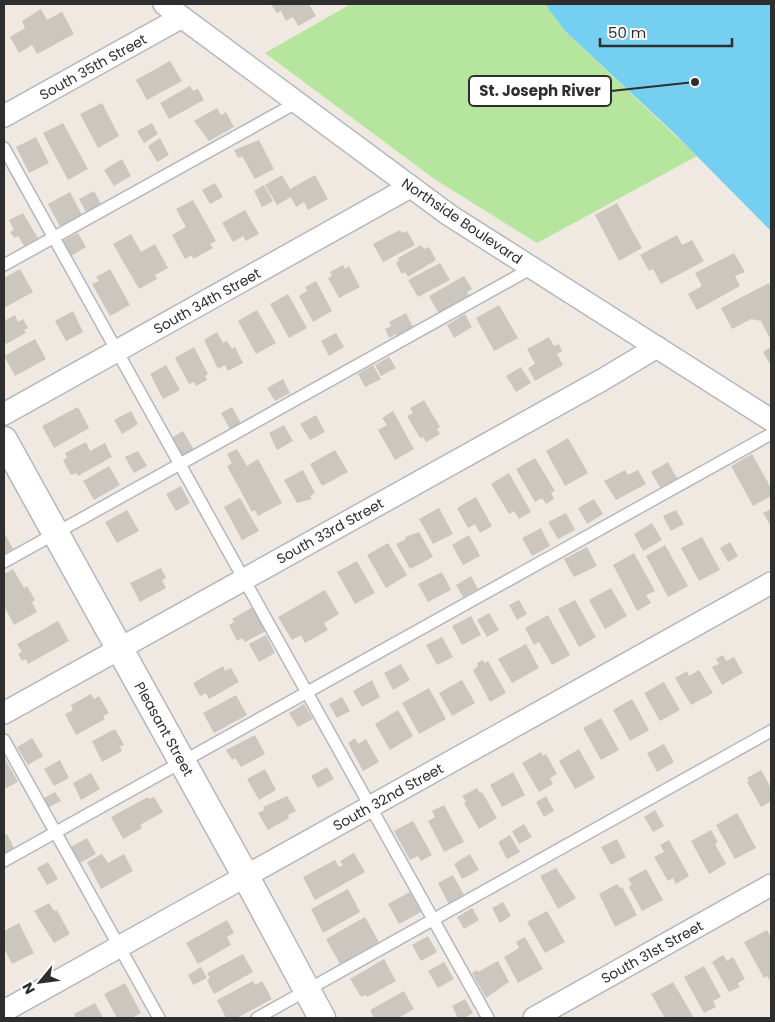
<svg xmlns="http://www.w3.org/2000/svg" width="775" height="1022" viewBox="0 0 775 1022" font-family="Poppins,sans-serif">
<rect width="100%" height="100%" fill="#efe9e1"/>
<path fill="#b6e59e" d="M351,4H545L565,31L697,156L537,243L433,178L265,53Z"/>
<path fill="#75cff0" d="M545,4H771V231L674,133L565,31Z"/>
<path fill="#cbc7bf" d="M271,4H309L316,16L298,26L293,17L286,21L281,11L277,13Z
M41,9L47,20L62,12L74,34L37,54L32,45L19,53L10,37L25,28L22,21Z
M170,61L182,81L147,100L136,80Z
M190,86L193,91L198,89L204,100L169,119L160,103Z
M102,103L119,136L98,148L80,114Z
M217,108L221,115L226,112L234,127L209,141L194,121Z
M63,123L88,169L68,180L43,133Z
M152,123L158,134L144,143L137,131Z
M36,137L49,163L29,173L16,147Z
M160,138L169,155L157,162L148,146Z
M259,140L274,169L255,179L242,156L238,158L234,150Z
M122,159L131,176L114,186L104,170Z
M282,175L290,189L315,175L328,199L308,210L304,202L296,207L291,197L277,205L265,185Z
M215,183L223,197L210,204L202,190Z
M264,185L273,201L262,207L254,191Z
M94,191L101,204L86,212L79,199Z
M70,192L82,215L60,227L48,204Z
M193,200L216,241L210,244L213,248L193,259L192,255L185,259L172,235L186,227L176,209Z
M617,203L642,248L619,261L595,215Z
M245,210L259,234L246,241L243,236L233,242L222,223Z
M23,213L38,238L24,246L18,236L14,238L10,232L14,230L9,220Z
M400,230L402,233L407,231L415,245L383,262L373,244Z
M78,233L86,247L71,256L62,241Z
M131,234L141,252L155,244L168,268L155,275L157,279L139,289L113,244Z
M677,235L682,245L692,240L704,261L661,284L653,269L649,271L640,255Z
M421,245L424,249L429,247L436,260L408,277L405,272L402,274L396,263L399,260L398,258Z
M734,253L745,272L735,276L740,286L697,310L688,294L702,286L695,273Z
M440,263L450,280L418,297L408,280Z
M343,265L345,269L349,266L360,287L339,298L328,278L332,276L330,272Z
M20,269L33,292L4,308V278Z
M110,269L130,305L110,316L92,284L99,281L96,277Z
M464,276L472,289L467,292L470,297L439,314L429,296Z
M316,281L332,311L313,322L299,296L307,291L305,287Z
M769,283L771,288V336L769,337L761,321L751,319L732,329L721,308Z
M288,294L307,328L289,338L270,304Z
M499,305L518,338L494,351L476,318Z
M257,310L276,343L256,354L238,321Z
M73,311L83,332L66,341L55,321Z
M406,313L414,329L397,338L396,334L389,338L385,329L391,326L389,322Z
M465,314L472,327L454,338L447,325Z
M15,315L18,322L23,319L28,328L24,330L26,333L6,344L4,340V321Z
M217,332L223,343L227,341L232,349L235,347L243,363L228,371L225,365L218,369L204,340Z
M336,333L344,347L329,356L321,341Z
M549,337L554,346L559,344L562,351L557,354L563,365L535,381L528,368L535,364L527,349Z
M35,339L46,359L15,376L4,356Z
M194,347L208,374L205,376L207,380L196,386L194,382L189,384L175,358Z
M771,347V366L763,352Z
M389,357L396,368L381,376L375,365Z
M166,365L180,390L163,399L150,374Z
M373,365L381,379L365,387L358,374Z
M521,367L531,383L516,392L506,376Z
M283,379L290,393L275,401L267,388Z
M424,400L440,427L437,429L440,434L426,442L423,437L420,438L407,416L413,413L410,408Z
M78,407L89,428L54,448L42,426Z
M232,407L242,425L231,431L221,413Z
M131,411L138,424L122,434L114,420Z
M393,411L414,449L395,460L378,430L387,425L382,418Z
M316,415L325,432L310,440L300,424Z
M284,425L293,441L277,450L269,433Z
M183,431L194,450L182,457L171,438Z
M568,438L588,473L565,486L546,451Z
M86,442L90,451L105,443L112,457L78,476L76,473L71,475L63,460L67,458L65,453Z
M237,449L247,466L258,459L282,503L258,516L255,510L252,512L227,466L232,463L227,454Z
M335,450L348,472L322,486L310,464Z
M138,451L147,466L134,473L125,457Z
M752,454L771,488V496L753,506L731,466Z
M535,458L555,491L551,493L554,499L546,504L542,498L535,502L516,469Z
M668,462L678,480L661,489L651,472Z
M109,466L120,485L94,500L83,481Z
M303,470L315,493L310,496L312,499L297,503L284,480Z
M625,470L628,475L638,470L646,484L616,500L604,481Z
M509,473L531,512L519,519L514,511L509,514L491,484Z
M181,486L190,503L176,511L166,494Z
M476,497L492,526L480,533L475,524L468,528L457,508Z
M240,498L259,531L242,540L224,507Z
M594,499L603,514L587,524L578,508Z
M439,508L453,534L433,544L419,519Z
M771,509V527L763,513Z
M127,510L139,531L117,543L105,522Z
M676,510L684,524L671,531L663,516Z
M566,513L575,530L558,539L548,522Z
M652,523L662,540L643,551L634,534Z
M541,528L550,546L532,556L522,538Z
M4,532L13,549L4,554Z
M419,532L433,557L410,569L396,544L406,539L405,537Z
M469,535L480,556L463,565L452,545Z
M702,537L720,570L699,581L681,548Z
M730,542L738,556L728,562L720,548Z
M388,543L407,575L386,588L367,555Z
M665,545L688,586L668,597L646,556Z
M587,547L597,566L574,577L564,559Z
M634,553L655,591L646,595L651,603L637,611L613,565Z
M357,561L375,593L355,604L337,572Z
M161,568L166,578L162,580L166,588L140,602L130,583Z
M13,569L24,588L27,586L35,600L32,602L37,612L14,625L4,606V574Z
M442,572L451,590L428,602L418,584Z
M471,576L478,589L463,597L456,585Z
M611,588L627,616L605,629L589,600Z
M325,590L339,614L324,623L328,630L305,643L301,635L292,640L278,617Z
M519,600L527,614L517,620L509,605Z
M575,600L596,637L579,647L558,609Z
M253,607L266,631L245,642L242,638L237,641L229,625L234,622L232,619Z
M489,613L499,630L487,637L477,620Z
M548,615L570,655L552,665L539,642L534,645L525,628Z
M471,616L481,635L462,645L452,626Z
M58,621L69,641L28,664L26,659L22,661L18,654L22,652L17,644Z
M266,635L275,653L259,662L249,644Z
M442,637L453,657L437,665L426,645Z
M526,644L539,668L512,683L498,659Z
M723,655L726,661L734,657L743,673L722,685L712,667L719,664L716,659Z
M483,660L484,663L488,661L506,693L490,702L473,670L478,666L477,663Z
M401,664L410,680L393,690L384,673Z
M223,666L225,671L231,668L239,682L209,699L206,693L200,696L193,683Z
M699,670L713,693L691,705L675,678L687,671L689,676Z
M372,680L380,697L362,707L353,691Z
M462,680L475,703L452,716L439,693Z
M664,682L680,710L660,721L644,693Z
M429,688L446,719L419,734L402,703Z
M91,694L94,699L99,696L109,713L103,716L105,719L76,735L65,714L73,710L71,705Z
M236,695L247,715L214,733L203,713Z
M342,697L350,711L337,718L329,704Z
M632,699L649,730L630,741L613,710Z
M304,704L313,719L298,727L289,713Z
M398,710L413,736L390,750L375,724Z
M601,718L619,750L601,760L583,728Z
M115,729L124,745L120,747L122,751L102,762L92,741Z
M255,735L265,754L241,767L235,758L232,760L226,750Z
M32,738L43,756L28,765L17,747Z
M355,738L358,744L366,739L379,762L363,771L348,743Z
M664,744L674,762L657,772L647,753Z
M579,749L595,778L575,789L559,761Z
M541,752L543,756L546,754L557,774L550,778L553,784L539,792L522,763Z
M4,757L18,782L4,789Z
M60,760L69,778L54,786L44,769Z
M327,767L334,779L318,788L311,776Z
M265,769L276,790L259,800L247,779Z
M761,770L771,788V801L761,807L747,782L749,781L747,778Z
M513,772L525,795L502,807L490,785Z
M91,773L100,789L81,800L73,783Z
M477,788L480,793L482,792L497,818L479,829L464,803L466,802L462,796Z
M55,792L61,801L49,807L44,798Z
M287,796L296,811L288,815L289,818L268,830L258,813L264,810L263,807Z
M546,796L554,811L544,817L536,802Z
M148,797L149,799L154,797L163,812L140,825L142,828L123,839L111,817Z
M444,805L464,842L444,852L428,821L435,817L432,811Z
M655,810L664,826L653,832L644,817Z
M737,813L756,848L735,859L716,825Z
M413,821L432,855L421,861L418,856L410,860L394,831Z
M524,824L532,837L519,844L512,831Z
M711,830L718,842L715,844L726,864L709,874L691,841Z
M7,834L15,850L4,856V836Z
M510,835L520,852L507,859L498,842Z
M87,838L96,854L80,863L71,847Z
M617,839L626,857L611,865L601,847Z
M669,840L689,876L676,884L673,878L668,881L654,857L664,852L660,845Z
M354,853L365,872L315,900L303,877L335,860L339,867L343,865L340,861Z
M102,854L108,863L124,854L133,871L101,889L87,862Z
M470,854L479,870L462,879L454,864Z
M48,862L58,879L47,885L37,868Z
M556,868L576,898L558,909L540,876Z
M646,869L663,900L642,911L629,887L632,885L628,879Z
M453,875L465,897L449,905L438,883Z
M617,884L620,888L622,887L637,915L615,927L599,894Z
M348,889L360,912L323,933L311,909Z
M410,892L421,912L399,924L388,904Z
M503,902L511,916L500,923L492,908Z
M49,903L54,911L57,910L70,934L54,943L34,911Z
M472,908L479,920L464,929L457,917Z
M547,911L565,942L545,953L527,922Z
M365,917L379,942L340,964L326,939Z
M227,920L234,933L227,937L231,945L198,964L186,943Z
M19,923L34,953L12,964L4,948V931Z
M767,930L771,938V983L767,976L764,978L744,942Z
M428,936L437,952L421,961L412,945Z
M525,937L543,969L518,983L504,957L519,948L516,942Z
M243,954L253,972L214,994L207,980L210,978L207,973Z
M723,955L727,961L733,957L745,979L738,983L740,987L729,992L712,962Z
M384,959L396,981L367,997L366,995L361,997L350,979Z
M498,961L509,982L486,998L472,973L477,970L478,972Z
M444,962L454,979L438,988L428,971Z
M704,966L721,997L713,1001L716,1007L704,1013L684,977Z
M201,967L207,978L193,985L188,975Z
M253,981L255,985L262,981L272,999L237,1018H226L217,1000Z
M673,982L694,1018H665L651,994Z
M125,983L141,1013L132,1018H117L104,994Z
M404,991L414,1009L398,1018H374L370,1010Z
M465,999L473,1013L464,1018H458L452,1006Z
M95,1003L103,1018H76L74,1014Z"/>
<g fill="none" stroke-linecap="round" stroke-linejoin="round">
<defs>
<path id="service" d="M4,148L488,1018
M4,265L296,103
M4,562L532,268
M4,740L159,1018
M4,861L771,434
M257,1018L771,731"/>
<path id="minor" d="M164,4L449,215L771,420
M4,116L182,17
M4,414L410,187
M4,713L602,380L657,347
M4,1011L771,583
M534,1018L771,885"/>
<path id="tertiary" d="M4,440L245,875L322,1018"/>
</defs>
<use href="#service" stroke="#b4b7c1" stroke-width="14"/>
<use href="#minor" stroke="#b4b7c1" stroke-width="24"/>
<use href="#tertiary" stroke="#b4b7c1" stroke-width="29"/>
<use href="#service" stroke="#fff" stroke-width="11"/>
<use href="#minor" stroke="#fff" stroke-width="21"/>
<use href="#tertiary" stroke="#fff" stroke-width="26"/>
</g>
<g text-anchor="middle" stroke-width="4.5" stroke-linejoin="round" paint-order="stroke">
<g font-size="14" fill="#2e2e2e" stroke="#fff">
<text transform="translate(93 67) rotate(-29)" y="5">South 35th Street</text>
<text transform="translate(462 221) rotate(34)" y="5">Northside Boulevard</text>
<text transform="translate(207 301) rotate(-29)" y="5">South 34th Street</text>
<text transform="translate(330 531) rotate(-29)" y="5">South 33rd Street</text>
<text transform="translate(164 729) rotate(61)" y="5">Pleasant Street</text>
<text transform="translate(388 797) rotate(-29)" y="5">South 32nd Street</text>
<text transform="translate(652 952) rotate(-29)" y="5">South 31st Street</text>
</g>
</g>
<path fill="none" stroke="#2e2e2e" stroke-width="2" d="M695 82L611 91"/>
<circle fill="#2e2e2e" stroke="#fff" stroke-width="2" cx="695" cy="82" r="5"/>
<rect fill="#fff" stroke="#2e2e2e" stroke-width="2" x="469" y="76" width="142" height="30" rx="5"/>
<g font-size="15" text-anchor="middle" font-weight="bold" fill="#2e2e2e">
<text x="540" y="96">St. Joseph River</text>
</g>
<rect width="775" height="1022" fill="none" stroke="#2e2e2e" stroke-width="10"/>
<g transform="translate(40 982) rotate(241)" stroke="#ffffff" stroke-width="4" paint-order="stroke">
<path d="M0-4L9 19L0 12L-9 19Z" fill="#2e2e2e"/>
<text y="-8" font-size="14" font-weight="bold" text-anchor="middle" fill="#2e2e2e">N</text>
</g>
<path d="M600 38v8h132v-8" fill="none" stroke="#2e2e2e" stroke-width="2.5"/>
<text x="608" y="38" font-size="15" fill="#2e2e2e" stroke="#ffffff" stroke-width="4" paint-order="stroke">50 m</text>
</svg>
